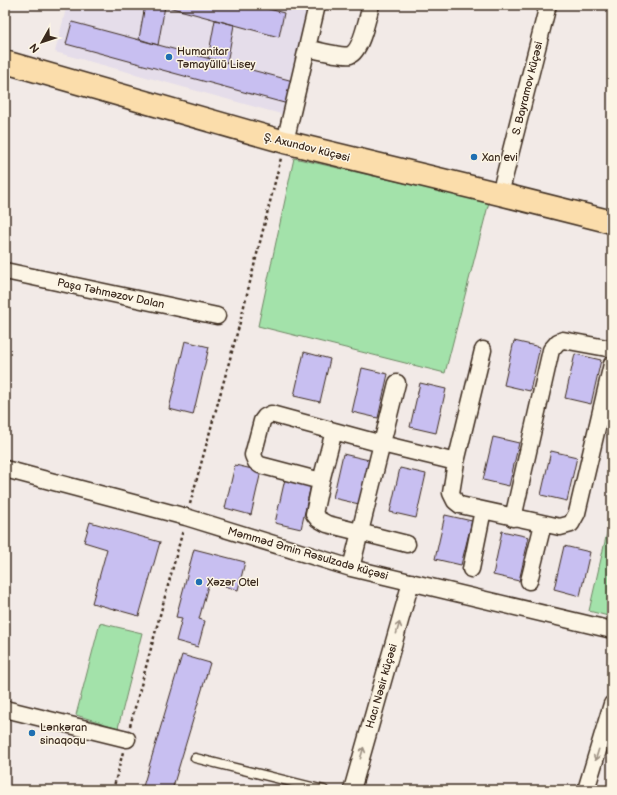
<svg xmlns="http://www.w3.org/2000/svg" width="617" height="795" viewBox="0 0 617 795" font-family="'Balsamiq Sans',sans-serif">
<rect width="100%" height="100%" fill="#f2eae7"/>
<filter id="ink" filterUnits="userSpaceOnUse"><feTurbulence type="fractalNoise" baseFrequency=".025" numOctaves="2"/><feDisplacementMap in="SourceGraphic" scale="8" xChannelSelector="R" yChannelSelector="G"/><feConvolveMatrix kernelMatrix="1 2 1 2 8 2 1 2 1" color-interpolation-filters="sRGB"/></filter>
<g filter="url(#ink)">
<path fill="#e5ddea" d="M67,5H309L285,115L55,52Z"/>
<path fill="#a3e2aa" stroke="#6f8664" d="M294,158L489,202L445,373L258,326Z
M612,511V617L589,611Z
M100,623L142,633L118,728L76,715Z"/>
<path fill="#c8bff1" stroke="#3b2a1e" d="M145,5L165,6L158,45L139,39Z
M161,5H254L284,13L279,37Z
M215,20L234,25L227,63L208,58Z
M72,22L293,81L288,104L66,44Z
M185,341L209,347L193,415L169,409Z
M514,341L540,347L530,391L504,385Z
M304,352L330,359L320,402L294,396Z
M575,354L601,360L591,404L565,398Z
M362,368L388,374L378,418L352,412Z
M420,383L446,389L436,433L410,427Z
M493,437L519,443L509,486L483,480Z
M551,451L577,457L567,501L541,495Z
M343,454L369,460L359,504L333,498Z
M235,465L261,471L251,515L225,508Z
M400,468L426,474L416,518L390,512Z
M285,479L311,485L301,529L275,523Z
M445,515L472,521L461,565L435,559Z
M90,522L160,542L139,616L92,603L107,549L84,542Z
M502,531L529,537L519,581L493,575Z
M564,546L590,552L580,596L554,589Z
M194,549L245,562L238,590L209,582L199,619L205,621L198,647L176,641L182,618L176,617Z
M182,655L210,663L172,790H142Z"/>
<g fill="none" stroke-linecap="round" stroke-linejoin="round">
<defs>
<path id="service" d="M195,758L324,790"/>
<path id="minor" d="M307,48C316,50 343,57 350,55C361,51 368,16 371,5
M285,142L317,5
M500,194L548,5
M5,271L217,316
M483,350L456,462L451,493L455,501L460,505L560,527L571,524L577,513L612,364
M334,431L321,481L314,514L318,519L327,524L407,544
M5,469L186,517L351,568L612,630
M321,481L260,465L256,462L253,455L262,421L265,417L271,414L382,444L456,462
M513,518L551,350L558,342L563,340L612,349
M351,568L397,383
M471,569L483,510
M529,581L543,524
M5,709L127,739
M352,790L411,582
M586,790L612,704"/>
<path id="primary" d="M5,62L285,142L500,194L612,222"/>
</defs>
<use href="#service" stroke="#3b2a1e" stroke-width="11"/>
<use href="#minor" stroke="#3b2a1e" stroke-width="19"/>
<use href="#primary" stroke="#3b2a1e" stroke-width="25"/>
<path stroke="#3b2a1e" stroke-width="2.5" stroke-dasharray="3 3" stroke-linecap="butt" d="M190,504L239,326L281,158
M130,726L183,530
M113,790L123,752"/>
<use href="#service" stroke="#fcf5e5" stroke-width="8"/>
<use href="#minor" stroke="#fcf5e5" stroke-width="16"/>
<use href="#primary" stroke="#fbddab" stroke-width="22"/>
</g>
<defs><path id="oneway-shaft" d="M-6 0H5M1.5-3L5.5 0L1.5 3" fill="none" stroke-width="1.6" stroke-linecap="round" stroke-linejoin="round"/></defs>
<g stroke="#9c9082">
<use href="#oneway-shaft" transform="translate(398 628) rotate(-74)"/>
<use href="#oneway-shaft" transform="translate(362 753) rotate(-74)"/>
<use href="#oneway-shaft" transform="translate(597 755) rotate(107)"/>
</g>
</g>
<g fill="#1f6fb2" stroke="#fcf5e5" stroke-width="1.5">
<circle cx="169" cy="57" r="4"/>
<circle cx="474" cy="157" r="4"/>
<circle cx="199" cy="582" r="4"/>
<circle cx="32" cy="733" r="4"/>
</g>
<g text-anchor="middle" stroke-width="3" stroke-linejoin="round" paint-order="stroke">
<g font-size="11" fill="#3b2a1e" stroke="#fcf5e5" text-anchor="start">
<text x="177" y="55">Humanitar<tspan x="177" dy="13">Təmayüllü Lisey</tspan></text>
<text x="482" y="161">Xan evi</text>
<text x="207" y="586">Xəzər Otel</text>
<text x="40" y="731">Lənkəran<tspan x="40" dy="13">sinaqoqu</tspan></text>
</g>
<g font-size="11" fill="#3b2a1e" stroke="#fcf5e5">
<text transform="translate(527 88) rotate(-76)" y="4">S. Bayramov küçəsi</text>
<text transform="translate(307 147) rotate(14)" y="4">Ş. Axundov küçəsi</text>
<text transform="translate(111 293) rotate(12)" y="4">Paşa Təhməzov Dalan</text>
<text transform="translate(308 553) rotate(16)" y="4">Məmməd Əmin Rəsulzadə küçəsi</text>
<text transform="translate(381 686) rotate(-74)" y="4">Hacı Nəsir küçəsi</text>
</g>
</g>
<rect width="617" height="795" fill="none" stroke="#fcf5e5" stroke-width="20"/>
<rect x="10" y="10" width="597" height="775" fill="none" stroke="#3b2a1e" stroke-width="1.5" filter="url(#ink)"/>
<g transform="translate(42 42) rotate(231)" stroke="#fcf5e5" stroke-width="3" paint-order="stroke">
<path d="M0-3L7 15L0 10L-7 15Z" fill="#3b2a1e"/>
<text y="-6" font-size="11" font-weight="bold" text-anchor="middle" fill="#3b2a1e">N</text>
</g>
</svg>
